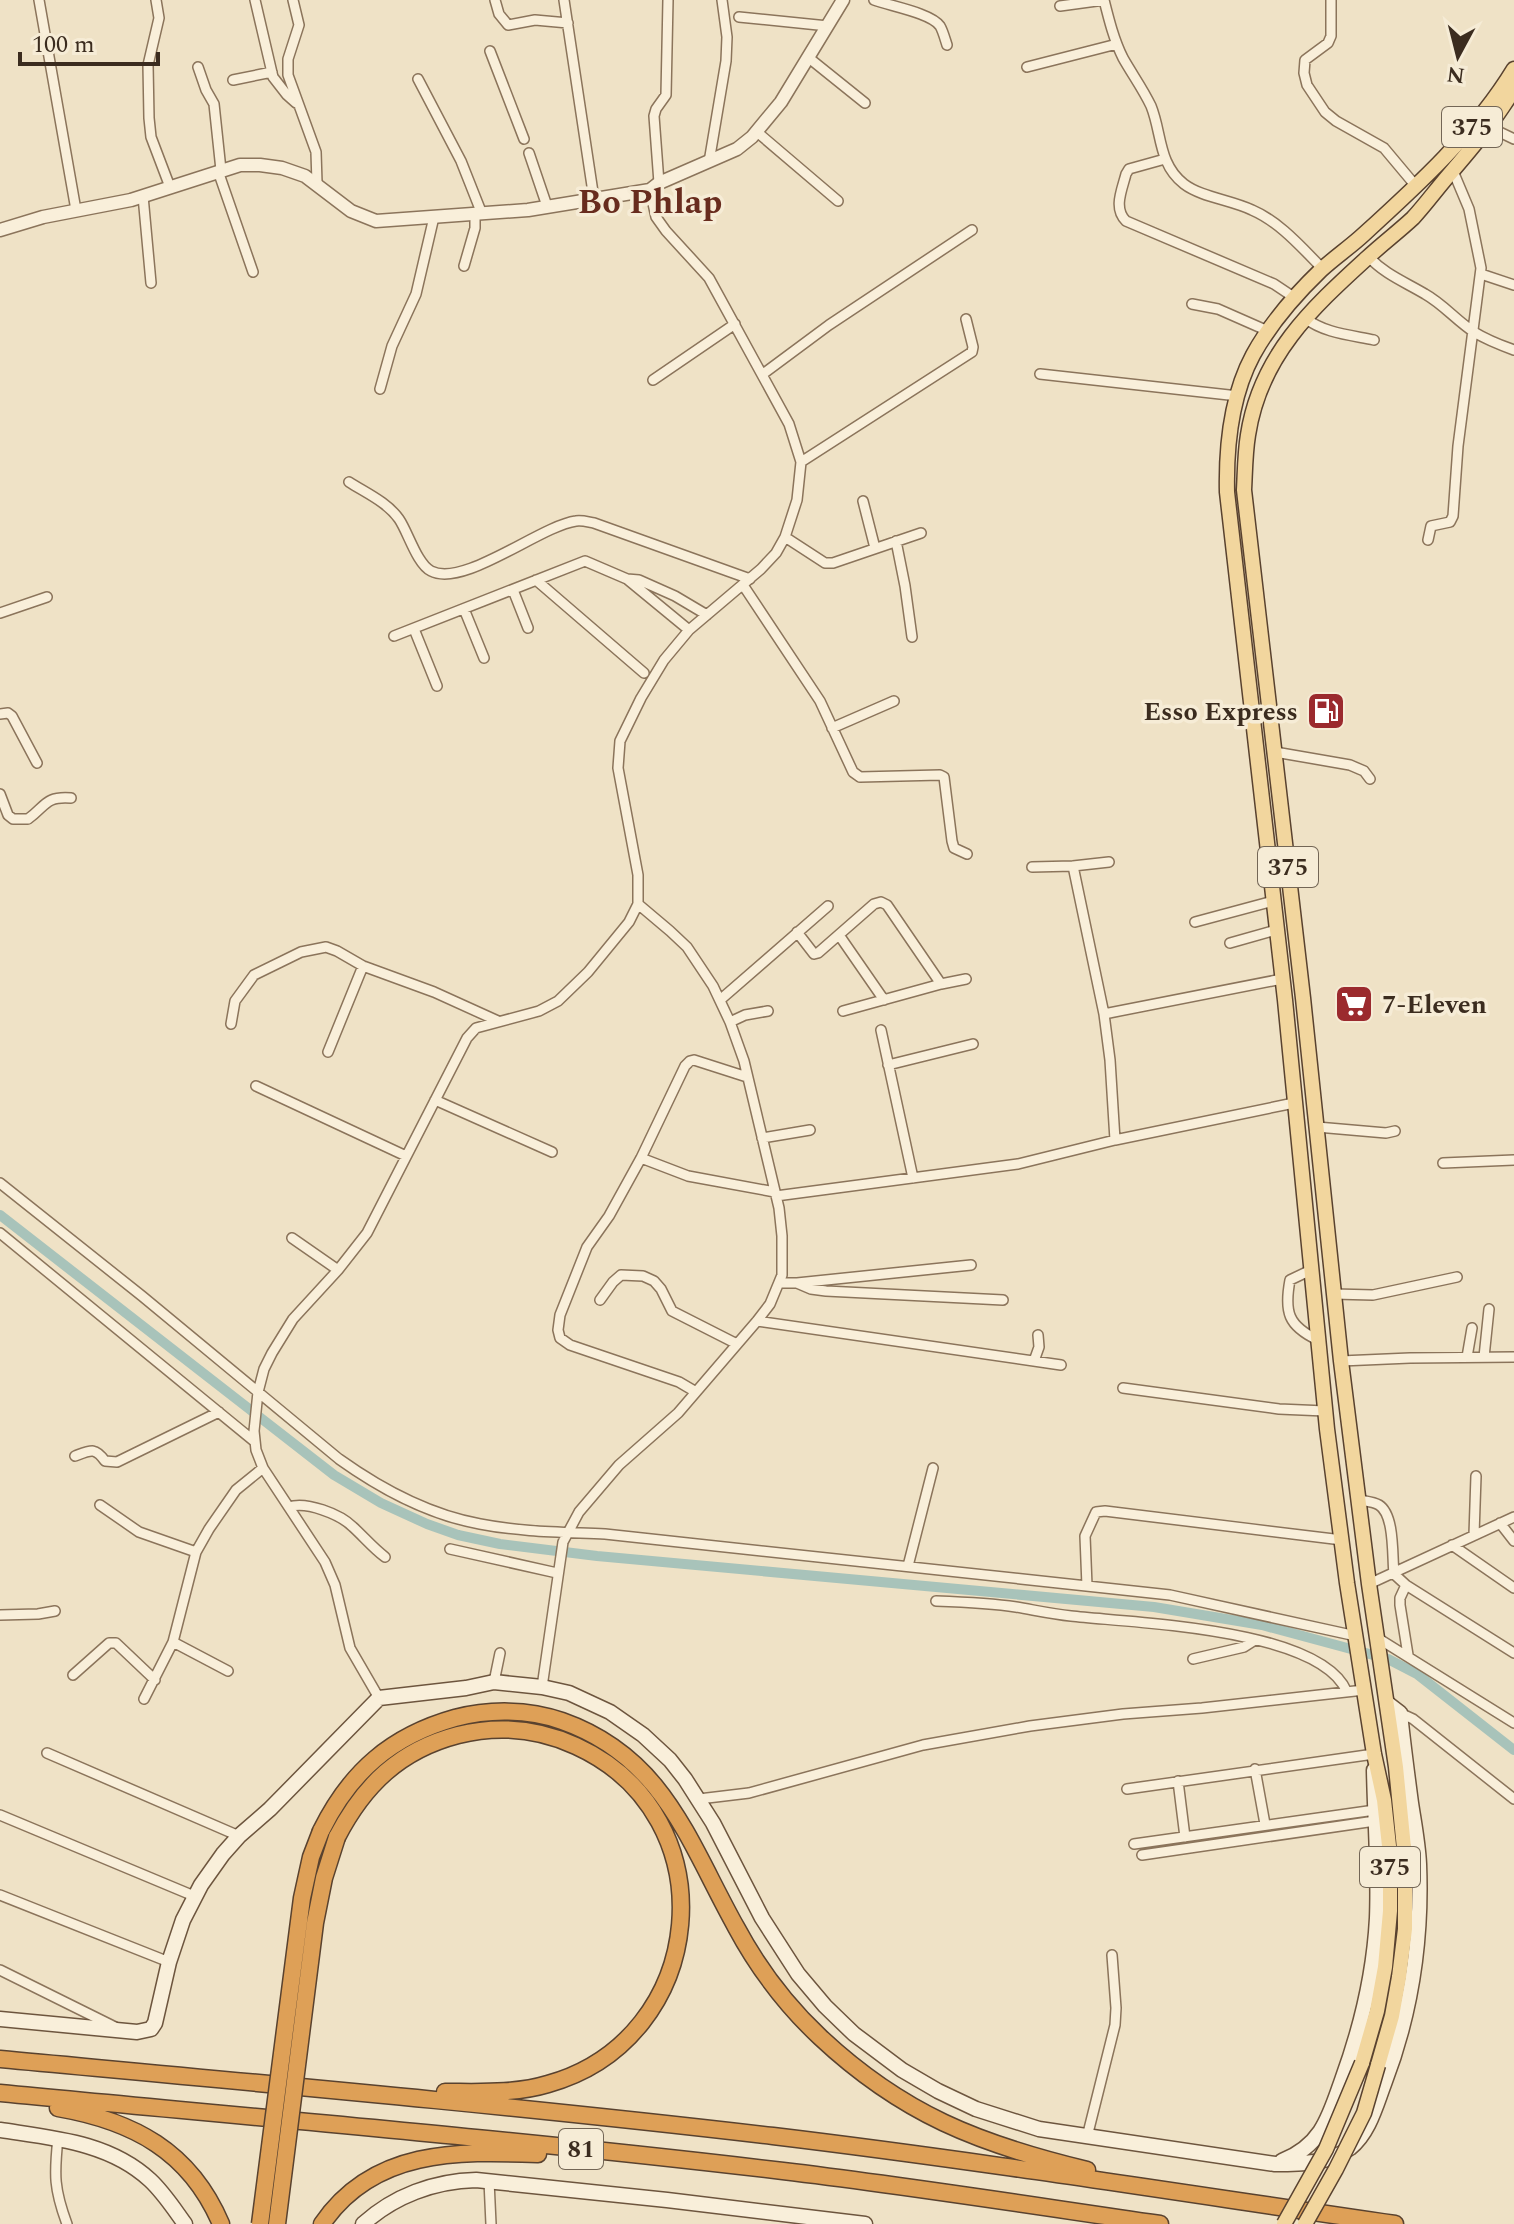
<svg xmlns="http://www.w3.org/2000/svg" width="1514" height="2224" viewBox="0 0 1514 2224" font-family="Spectral,serif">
<rect width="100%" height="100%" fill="#efe2c6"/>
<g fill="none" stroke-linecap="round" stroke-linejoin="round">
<path stroke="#a8c3ba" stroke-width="10" d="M0,1215L334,1475L381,1503L427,1524L458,1535L500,1544L597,1556L1154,1607L1262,1625L1388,1659L1417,1674L1514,1750"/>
<defs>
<path id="minor" d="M39,0L76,210
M156,0L159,18L148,65L149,118L151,137L170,187
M255,0L273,77L287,95L296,103
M293,0L299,25L288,59V75L316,152L317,183
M495,0L499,14L508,25L535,20L568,23
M564,0L594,199
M874,0C890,6 931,13 940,26C943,31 945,39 947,45
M1104,0C1109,20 1114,40 1123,58C1132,74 1143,89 1151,106C1162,133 1158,164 1184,184C1201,197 1231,200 1252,210C1280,222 1302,248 1323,269
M1331,0V36L1328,43L1305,60L1304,73L1307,85L1325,112L1336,121L1384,148L1415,185
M1060,6L1104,0
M739,17L828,26
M490,51L524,139
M809,58L865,103
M198,67L206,90L214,104L221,170
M1027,67L1117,44
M418,79L461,161L482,214
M233,80L272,72
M1489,127L1514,139
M757,132L838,201
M529,153L547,206
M1165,159L1129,169L1126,174C1122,190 1113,208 1126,221L1274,284L1295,298
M709,162L726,61L727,37L722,0
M218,171L253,272
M659,183L654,116L656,109L666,95L668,0
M143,196L151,283
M1368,256C1384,274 1405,282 1425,294C1443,304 1457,321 1474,332C1487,340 1500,345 1514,350
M464,266L475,228V214
M1481,274L1514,285
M1192,304L1218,309L1268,331
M1305,318C1324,333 1350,335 1374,340
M763,374L829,325L972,230
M1040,374L1238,396
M653,380L735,324
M380,389L392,346L416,294L434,217
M801,462L972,352L973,347L966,319
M349,482C366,493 387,502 399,519C408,532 417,564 431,571C464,588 540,526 576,521C582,520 588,522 594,523L750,579
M863,501L875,548
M785,537L825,563H833L921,533
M1428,540L1431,526L1450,522L1453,516L1458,446L1481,268L1469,209L1453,171
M896,541L905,586L912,637
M627,579L689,630
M536,580L644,673
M743,585L820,701L853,772L860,777L940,775L944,777L952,841L954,848L967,854
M513,590L528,628
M464,609L484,658
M0,613L47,597
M414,629L437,686
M394,636L585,561L627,579L639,580L675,596L707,615
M0,714L8,713L12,716L37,763
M832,728L894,701
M1275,752L1350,765L1364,771L1370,779
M0,794L8,815L13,819H28C46,806 45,796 71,798
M1073,866L1104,1014L1110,1060L1115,1140
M1032,867L1073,866L1109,862
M1195,922L1273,901
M797,932L814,954L818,953L874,904L881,902L887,905L941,984L843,1011
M839,935L884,1000
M1230,943L1276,930
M941,984L966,979
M720,1000L828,906
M1104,1014L1282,979
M730,1022L745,1015L768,1011
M231,1024L235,1001L254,975L301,952L326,947L337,951L363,966L434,992L498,1021
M881,1030L913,1178
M328,1052L363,966
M888,1065L973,1044
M256,1086L406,1156
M435,1100L552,1152
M1317,1127L1386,1133L1395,1131
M762,1138L810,1130
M641,1158L688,1176L775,1192
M1443,1163L1514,1160
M0,1183L142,1296L339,1459C381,1489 430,1515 480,1524C521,1532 563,1532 605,1534L1170,1595L1356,1636
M776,1196L1018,1164L1115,1140L1294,1103
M0,1233L254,1441
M292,1238L338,1270
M1311,1270L1290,1280C1284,1312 1288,1326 1318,1340
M779,1283H797L971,1265
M797,1283L811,1289L826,1291L1003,1300
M1334,1294L1373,1295L1457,1277
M600,1300L613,1282L621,1275L643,1276L654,1281L661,1289L672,1311L737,1344
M757,1321L1061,1365
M1467,1357L1472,1328
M1484,1357L1489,1309
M1034,1361L1039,1347L1038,1335
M1341,1361L1410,1358L1514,1357
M1123,1388L1279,1409L1325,1411
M696,1392L679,1382L570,1345L560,1338L558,1330L560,1315L587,1247L609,1216L641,1158L685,1066L690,1061L694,1060L747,1077
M75,1456C91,1450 95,1447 105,1461L117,1462L219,1412
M1360,1500C1365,1501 1374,1502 1379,1505C1395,1515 1392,1557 1394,1574L1406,1585L1514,1653
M100,1505L139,1532L196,1552
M289,1507C306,1501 340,1514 353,1527C364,1537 373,1548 385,1557
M1500,1523L1514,1541
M1474,1535L1476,1476
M1452,1545L1514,1588
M450,1549L557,1573
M908,1566L933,1468
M1369,1584L1514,1517
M1406,1585L1400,1598V1605L1408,1655
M1087,1586L1085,1536L1096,1512L1105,1511L1342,1540
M936,1601C963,1602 990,1603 1016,1607C1034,1610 1052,1614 1071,1616C1133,1623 1320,1628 1347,1692
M0,1615L38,1614L55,1611
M1376,1637L1514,1723
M173,1642L228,1671
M1193,1659L1244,1647L1255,1640
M73,1675L109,1643H116L155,1680
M494,1682L500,1653
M542,1687L563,1542L579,1512L619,1465L678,1413L757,1321L770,1304L782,1275V1236L779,1208L744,1061L730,1022L713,986L687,947L670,931L638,904
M379,1698L350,1648L335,1585L325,1562L263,1468L256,1450L254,1431L258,1392L264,1369L272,1353L293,1319L338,1270L367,1233L467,1038L476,1028L539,1011L558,1001L588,972L629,922L638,904V875L618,768L620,741L641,698L664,660L689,630L761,569L776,553L785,537L797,500L801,462L789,424L709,278L666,231L656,217L650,190
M144,1699L173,1642L196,1552L209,1529L236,1490L263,1468
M1400,1713L1413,1719L1514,1799
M47,1753L239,1836
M1255,1769L1265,1824
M1178,1781L1185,1837
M1127,1789L1374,1754
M699,1799L749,1793L923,1745L1030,1726L1123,1714L1202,1708L1364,1690
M0,1815L194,1896
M1134,1844L1375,1810
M1142,1855L1375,1821
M0,1895L169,1962
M0,1970L115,2027
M1087,2137L1115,2025L1116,2008L1112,1955
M58,2138C54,2175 54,2189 67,2224
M489,2181L491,2224"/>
<path id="tertiary" d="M0,230L43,217L131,200L240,165H260L282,168L305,176L351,211L376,221L528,210L650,190L659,183L737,149L752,137L781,102L843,0"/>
<path id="secondary" d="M0,2019L137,2032L151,2029L155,2023L169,1962L183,1920L201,1885L223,1854L239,1836L270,1809L379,1698L466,1688L494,1682L542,1687L569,1693L610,1712L643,1735L670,1760L685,1779L713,1823L762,1918L798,1974L825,2006L854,2034L902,2070L938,2091L976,2109L1039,2129L1275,2164C1301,2164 1328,2164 1350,2148C1369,2133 1376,2105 1384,2084C1411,2014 1422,1938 1419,1864C1418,1843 1414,1823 1411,1803C1407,1773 1403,1743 1400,1713L1387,1703
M0,2130C52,2138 109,2142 150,2180C164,2193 174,2209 185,2224
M1282,2161C1322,2145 1329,2117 1342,2080C1361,2028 1374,1974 1377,1918C1379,1869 1375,1820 1374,1770
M363,2224C394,2196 434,2181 476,2180L667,2200L865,2224"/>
<path id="primary" d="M1362,2063L1377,2011L1385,1967L1390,1911V1855L1384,1800L1374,1754L1347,1583L1327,1429L1285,1000L1227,492C1226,446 1231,396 1253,355C1270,324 1295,295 1321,270C1334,258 1350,247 1363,235C1418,185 1475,133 1514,69
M1378,2065L1392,2016L1399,1977L1405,1929V1858L1396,1767L1369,1584L1341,1361L1303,998L1244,490C1245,472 1245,453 1248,435C1260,356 1311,309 1367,258C1382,244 1398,232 1413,218C1425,205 1436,190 1448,176C1472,148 1495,121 1514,89"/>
<path id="motorway" d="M321,1831C350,1772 391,1736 455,1718C489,1709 528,1709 562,1721C664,1757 688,1841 736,1927C758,1968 786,2005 820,2037C902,2114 979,2144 1087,2170
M337,1837C364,1785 400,1750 458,1735C498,1725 539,1729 576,1746C730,1816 709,2039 548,2084C515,2094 479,2092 445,2092
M0,2059C258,2083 516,2106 773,2136C981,2161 1188,2194 1395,2224
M0,2093C261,2118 522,2140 783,2171C909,2186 1035,2206 1160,2224
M58,2108C133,2121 190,2151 221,2224
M322,2224C373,2149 457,2151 538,2154"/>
</defs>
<use href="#minor" stroke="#8b745b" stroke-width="12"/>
<use href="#tertiary" stroke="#8b745b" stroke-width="15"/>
<use href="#secondary" stroke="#6d553e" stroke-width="17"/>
<use href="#primary" stroke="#59422f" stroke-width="17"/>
<use href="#motorway" stroke="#59422f" stroke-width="19"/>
<use href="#minor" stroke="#f9efda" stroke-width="9"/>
<use href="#tertiary" stroke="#f9efda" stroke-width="12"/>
<use href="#secondary" stroke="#f9efda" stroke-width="14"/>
<use href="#primary" stroke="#f2d69e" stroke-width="14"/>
<use href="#motorway" stroke="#dea057" stroke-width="16"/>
<defs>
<path id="primary-bridge" d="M1284,2224L1326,2149L1362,2063
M1305,2224L1336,2169L1364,2113L1378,2065"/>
<path id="motorway-bridge" d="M260,2224L302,1898L311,1857L321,1831
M277,2224L315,1923L324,1878L337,1837"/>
</defs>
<use href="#primary-bridge" stroke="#59422f" stroke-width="17" stroke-linecap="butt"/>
<use href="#motorway-bridge" stroke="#59422f" stroke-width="19" stroke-linecap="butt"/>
<use href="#primary-bridge" stroke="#f2d69e" stroke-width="14"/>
<use href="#motorway-bridge" stroke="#dea057" stroke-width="16"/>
</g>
<defs>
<symbol id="fuel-square" viewBox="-11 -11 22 22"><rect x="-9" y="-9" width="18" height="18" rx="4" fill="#9b2a2e" stroke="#f6ecd6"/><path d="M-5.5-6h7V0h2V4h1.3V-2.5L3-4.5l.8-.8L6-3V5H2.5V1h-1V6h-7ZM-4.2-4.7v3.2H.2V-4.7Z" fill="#fff"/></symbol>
<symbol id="supermarket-square" viewBox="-11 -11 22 22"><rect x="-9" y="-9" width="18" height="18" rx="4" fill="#9b2a2e" stroke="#f6ecd6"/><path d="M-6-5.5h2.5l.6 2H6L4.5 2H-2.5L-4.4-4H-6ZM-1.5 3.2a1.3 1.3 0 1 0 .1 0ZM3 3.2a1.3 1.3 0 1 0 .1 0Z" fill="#fff"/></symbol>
</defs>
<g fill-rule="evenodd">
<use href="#fuel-square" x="1304" y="689" width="44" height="44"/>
<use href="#supermarket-square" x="1332" y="982" width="44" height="44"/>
</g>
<g text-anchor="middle" stroke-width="7" stroke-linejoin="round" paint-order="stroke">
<g fill="#f6ecd6" stroke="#736656" stroke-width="2">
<rect x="1442" y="107" width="60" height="40" rx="6"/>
<rect x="1258" y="847" width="60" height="40" rx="6"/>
<rect x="1360" y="1847" width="60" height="40" rx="6"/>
<rect x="559" y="2129" width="44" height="40" rx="6"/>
</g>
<g font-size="24" font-weight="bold" fill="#3b2c1f">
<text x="1472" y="135">375</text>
<text x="1288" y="875">375</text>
<text x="1390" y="1875">375</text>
<text x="581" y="2157">81</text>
</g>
<g font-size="26" font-weight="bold" fill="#3b2c1f" stroke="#f6ecd6" text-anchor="end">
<text x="1298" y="720">Esso Express</text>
<text x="1382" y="1013" text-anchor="start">7-Eleven</text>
</g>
<g font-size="34" font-weight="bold" fill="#682c1e" stroke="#f6ecd6">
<text x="650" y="213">Bo Phlap</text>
</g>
</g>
<g transform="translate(1458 56) rotate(187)" stroke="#f6ecd6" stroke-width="6" paint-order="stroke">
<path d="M0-6L14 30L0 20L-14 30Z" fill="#3b2c1f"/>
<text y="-12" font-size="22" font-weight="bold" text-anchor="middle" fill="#3b2c1f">N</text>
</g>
<path d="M20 52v12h138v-12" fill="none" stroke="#3b2c1f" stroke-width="4"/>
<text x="32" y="52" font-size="24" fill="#3b2c1f" stroke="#f6ecd6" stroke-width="6" paint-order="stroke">100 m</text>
</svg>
